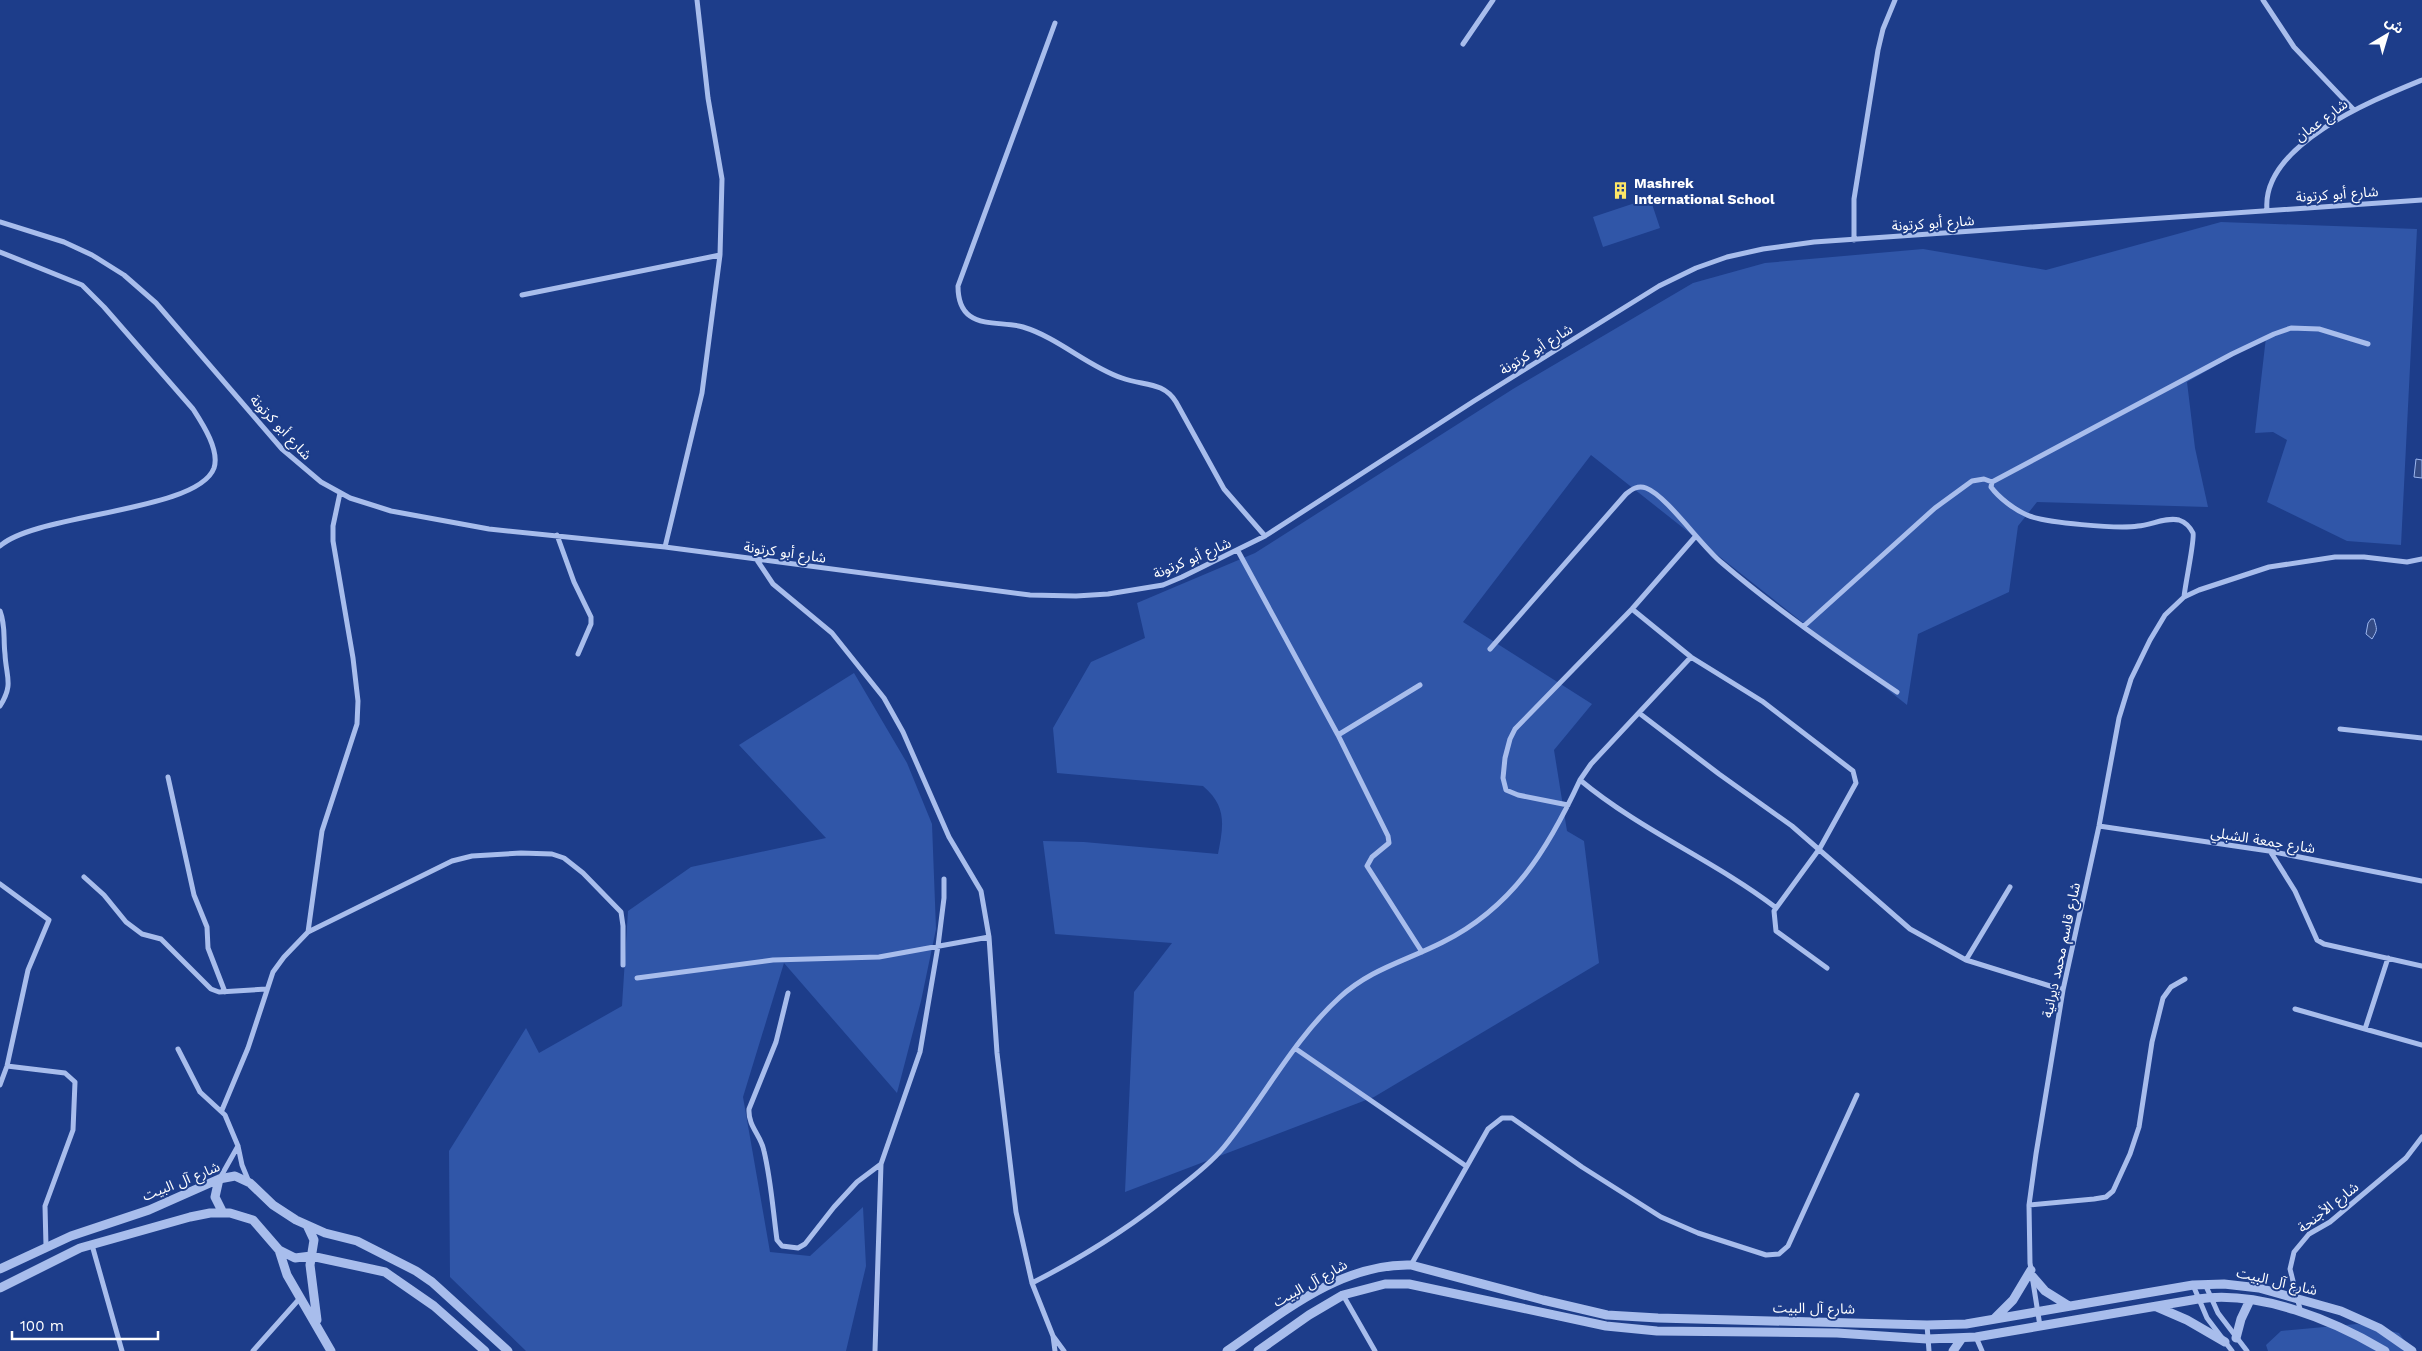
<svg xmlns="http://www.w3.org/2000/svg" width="2422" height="1351" viewBox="0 0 2422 1351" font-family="'Work Sans','Noto Sans Arabic',sans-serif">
<rect width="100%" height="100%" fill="#1d3d8a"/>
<path fill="#3056a8" d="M1650,198L1660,228L1603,247L1593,217Z
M2221,222L2417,229L2401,545L2347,541L2267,502L2287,440L2273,432L2255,433L2266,337L2187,382L2195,448L2208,507L2037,502L2018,526L2009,592L1918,634L1907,705L1591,455L1463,622L1592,704L1554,750L1567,831L1584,841L1599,963L1374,1097L1125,1192L1134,992L1172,943L1055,934L1043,841L1084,842L1218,854C1223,827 1228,807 1203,786L1057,773L1053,728L1091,662L1145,638L1137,603L1255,553L1513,389L1693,283L1765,263L1923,249L2046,270Z
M854,673L907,763L932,824L936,929L921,1001L897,1093L784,963L743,1097L770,1252L810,1256L863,1207L866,1266L846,1351H526L450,1277L449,1151L526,1028L539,1053L622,1006L628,911L691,867L826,838L739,745Z
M2357,1324L2399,1333L2412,1351H2268L2266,1345L2281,1331Z"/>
<path fill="#344b85" stroke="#9cb6ee" d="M2416,459L2422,460V478L2414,477Z
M2371,619H2374C2377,630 2378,629 2372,639L2366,634L2368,623Z"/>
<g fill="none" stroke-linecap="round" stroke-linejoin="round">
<path stroke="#a8bdec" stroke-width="5" d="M2263,0L2294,47L2353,109
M1055,23L958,286C958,298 960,309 970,316C984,326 1007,322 1023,327C1059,338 1087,366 1122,378C1143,386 1163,381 1176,402L1224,489L1265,536
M1463,44L1493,0
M2267,210C2261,145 2373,100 2422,80
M0,222L64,242L92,255L124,275L156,303L282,449L321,482L350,498L391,511L489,529L665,547L1030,595L1076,596L1108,594L1163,585L1182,577L1265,536L1474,401L1659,286L1696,268L1727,257L1763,249L1814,242L2422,200
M1854,240V199L1878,50L1883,29L1895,0
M0,252L82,285L104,307L193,409C202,423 220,450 214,468C198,512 37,513 0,546
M522,295L720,255
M557,535L574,582L591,617V624L578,654
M665,547L702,393L720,255L722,179L708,98L697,0
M1238,551L1338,735L1388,836L1389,843L1372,857L1367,866L1422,952
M757,560L773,584L832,633L884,698L903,732L949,837L981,891L989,937L997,1053L1016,1212L1032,1283L1053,1336L1064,1351
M2184,597C2185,585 2195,539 2193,533C2190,527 2185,522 2179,520C2166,517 2151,525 2138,526C2118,529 2045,523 2027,515C2015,510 1999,498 1991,487L1992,482L2232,354L2274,334L2291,328L2319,329L2368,344
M1632,609L1691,657L1762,701L1853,771L1856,783L1820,848L1774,911L1776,931L1827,968
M0,611C6,627 3,638 5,654C6,677 14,684 0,706
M1804,626L1935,508L1972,481L1984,479L1992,482
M1490,649L1626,494C1632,489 1638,485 1646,488C1667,496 1701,546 1722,563C1777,610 1837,652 1897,692
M1691,657L1591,764L1580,780C1640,830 1713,860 1775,907
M1639,713L1719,774L1792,826L1910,929L1966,960L2063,990
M2340,729L2422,738
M1338,735L1420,685
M168,777L194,895L207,927L208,948L225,992
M1568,805L1518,795L1506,790L1503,778L1505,758L1510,739L1515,729L1632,609L1695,537
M2099,826L2269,851L2422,881
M2270,851L2295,891L2317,940L2324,944L2422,966
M84,877L104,895L126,922L142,934L161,939L211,989L219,992L266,989
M0,884L49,920L28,970L7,1066L0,1085
M308,932L452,861L472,856L521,853L552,854L564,858L583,873L621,912L623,926V965
M1966,960L2010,887
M637,978L773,960L879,957L989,937
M788,993L776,1042L749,1109C748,1127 761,1135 764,1151C771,1180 773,1211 777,1240L782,1246L798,1248L805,1244L834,1207L857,1182L881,1164
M2295,1009L2365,1029L2388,958
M2365,1029L2422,1045
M178,1049L200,1092L225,1115L238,1146L242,1165L249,1182
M1296,1049L1466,1166
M7,1066L65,1073L75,1082L73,1130L45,1206L46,1246
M222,1110L248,1048L273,972L284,957L308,932L322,831L357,724L358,701L353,658L333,541V526L340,493
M220,1178L238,1146
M2029,1205L2094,1199L2106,1197L2113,1191L2130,1154L2139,1127L2152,1042L2163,998L2171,987L2185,979
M92,1245L122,1351
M1411,1265L1488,1129L1502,1118H1512L1582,1167L1661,1217L1698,1233L1766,1255L1779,1254L1788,1246L1857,1095
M1032,1283C1083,1257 1131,1227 1176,1190C1193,1177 1211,1163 1224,1147C1263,1099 1294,1039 1339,998C1370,969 1406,961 1443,942C1513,907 1548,849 1580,780
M2205,1284L2218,1313L2247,1351
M2193,1285L2207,1318L2232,1351
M1343,1295L1375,1351
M2301,1313L2290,1269L2294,1252L2309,1234L2330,1222L2406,1158L2422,1137
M1927,1325L1929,1351
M2040,1326L2030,1263L2029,1205L2036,1154L2063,990L2099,826L2119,718L2131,679L2150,640L2165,615L2184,597L2199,590L2269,567L2335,557H2364L2407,562L2422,559
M1053,1336L1055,1351
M1976,1337L1982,1351
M253,1351L301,1297
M875,1351L881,1164L920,1052L938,946L944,898V879"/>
<path stroke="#a8bdec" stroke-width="9" d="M219,1179L215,1197L223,1213
M307,1225L314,1240L310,1265L317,1320
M279,1250L287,1275L331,1351
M0,1269L71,1236L149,1210L219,1179L235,1176L250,1183L273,1205L296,1220L325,1233L357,1241L416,1271L432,1282L508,1351
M2032,1276L2045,1291L2069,1306
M0,1288L80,1248L190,1217L210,1213H230L253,1220L279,1250L295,1258L311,1256L385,1272L434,1306L485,1351
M2157,1307L2187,1320L2225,1342
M1995,1318L2013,1300L2031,1270
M2236,1338L2241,1319L2250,1300
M1227,1351C1282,1313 1341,1263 1411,1265L1543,1300L1607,1315L1658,1318L1927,1325L1966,1324L2193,1285L2224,1284L2259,1288L2341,1311L2379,1328L2412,1351
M1258,1351L1309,1315L1343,1295L1385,1284H1409L1606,1326L1657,1331L1837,1333L1927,1339L1976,1337L2198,1299C2260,1290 2333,1320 2385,1351
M1953,1351L1962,1338"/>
</g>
<defs>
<symbol id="building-bare" viewBox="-9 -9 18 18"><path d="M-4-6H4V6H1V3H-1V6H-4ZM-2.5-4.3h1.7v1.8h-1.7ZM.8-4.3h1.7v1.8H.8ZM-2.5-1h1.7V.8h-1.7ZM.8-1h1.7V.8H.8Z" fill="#fce667" stroke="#1d3d8a" stroke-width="2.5" paint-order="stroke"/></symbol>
</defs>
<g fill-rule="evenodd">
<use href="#building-bare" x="1608" y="178" width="25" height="25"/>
</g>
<g text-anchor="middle" stroke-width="4" stroke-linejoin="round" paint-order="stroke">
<g font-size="14" fill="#fff" stroke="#1d3d8a">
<text transform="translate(2321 120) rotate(-36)" y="5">شارع عمان</text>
<text transform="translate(2337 194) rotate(-4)" y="5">شارع أبو كرتونة</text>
<text transform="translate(1933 223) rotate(-4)" y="5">شارع أبو كرتونة</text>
<text transform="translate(1536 349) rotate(-32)" y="5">شارع أبو كرتونة</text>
<text transform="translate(281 427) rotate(47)" y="5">شارع أبو كرتونة</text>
<text transform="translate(785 552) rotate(8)" y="5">شارع أبو كرتونة</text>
<text transform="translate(1192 558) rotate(-23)" y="5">شارع أبو كرتونة</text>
<text transform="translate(2263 840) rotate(9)" y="5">شارع جمعة الشبلي</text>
<text transform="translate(2061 950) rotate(-78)" y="5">شارع قاسم محمد ديرانية</text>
<text transform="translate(181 1181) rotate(-22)" y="5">شارع آل البيت</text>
<text transform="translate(2328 1207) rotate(-38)" y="5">شارع الأجنحة</text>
<text transform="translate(2277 1281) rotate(13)" y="5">شارع آل البيت</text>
<text transform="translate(1310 1283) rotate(-29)" y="5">شارع آل البيت</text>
<text transform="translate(1814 1308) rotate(1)" y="5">شارع آل البيت</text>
</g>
<g font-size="14" font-weight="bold" fill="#fff" stroke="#1d3d8a" text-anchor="start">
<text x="1634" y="188">Mashrek<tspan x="1634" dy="16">International School</tspan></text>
</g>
</g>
<g transform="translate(2387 35) rotate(38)" stroke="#1d3d8a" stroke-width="4" paint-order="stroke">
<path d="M0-4L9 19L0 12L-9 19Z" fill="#ffffff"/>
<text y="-8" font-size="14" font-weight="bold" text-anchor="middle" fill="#ffffff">ش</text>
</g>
<path d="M12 1331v8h146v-8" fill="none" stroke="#ffffff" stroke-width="2.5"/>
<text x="20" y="1331" font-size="15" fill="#ffffff" stroke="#1d3d8a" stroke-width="4" paint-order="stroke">100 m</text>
</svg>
